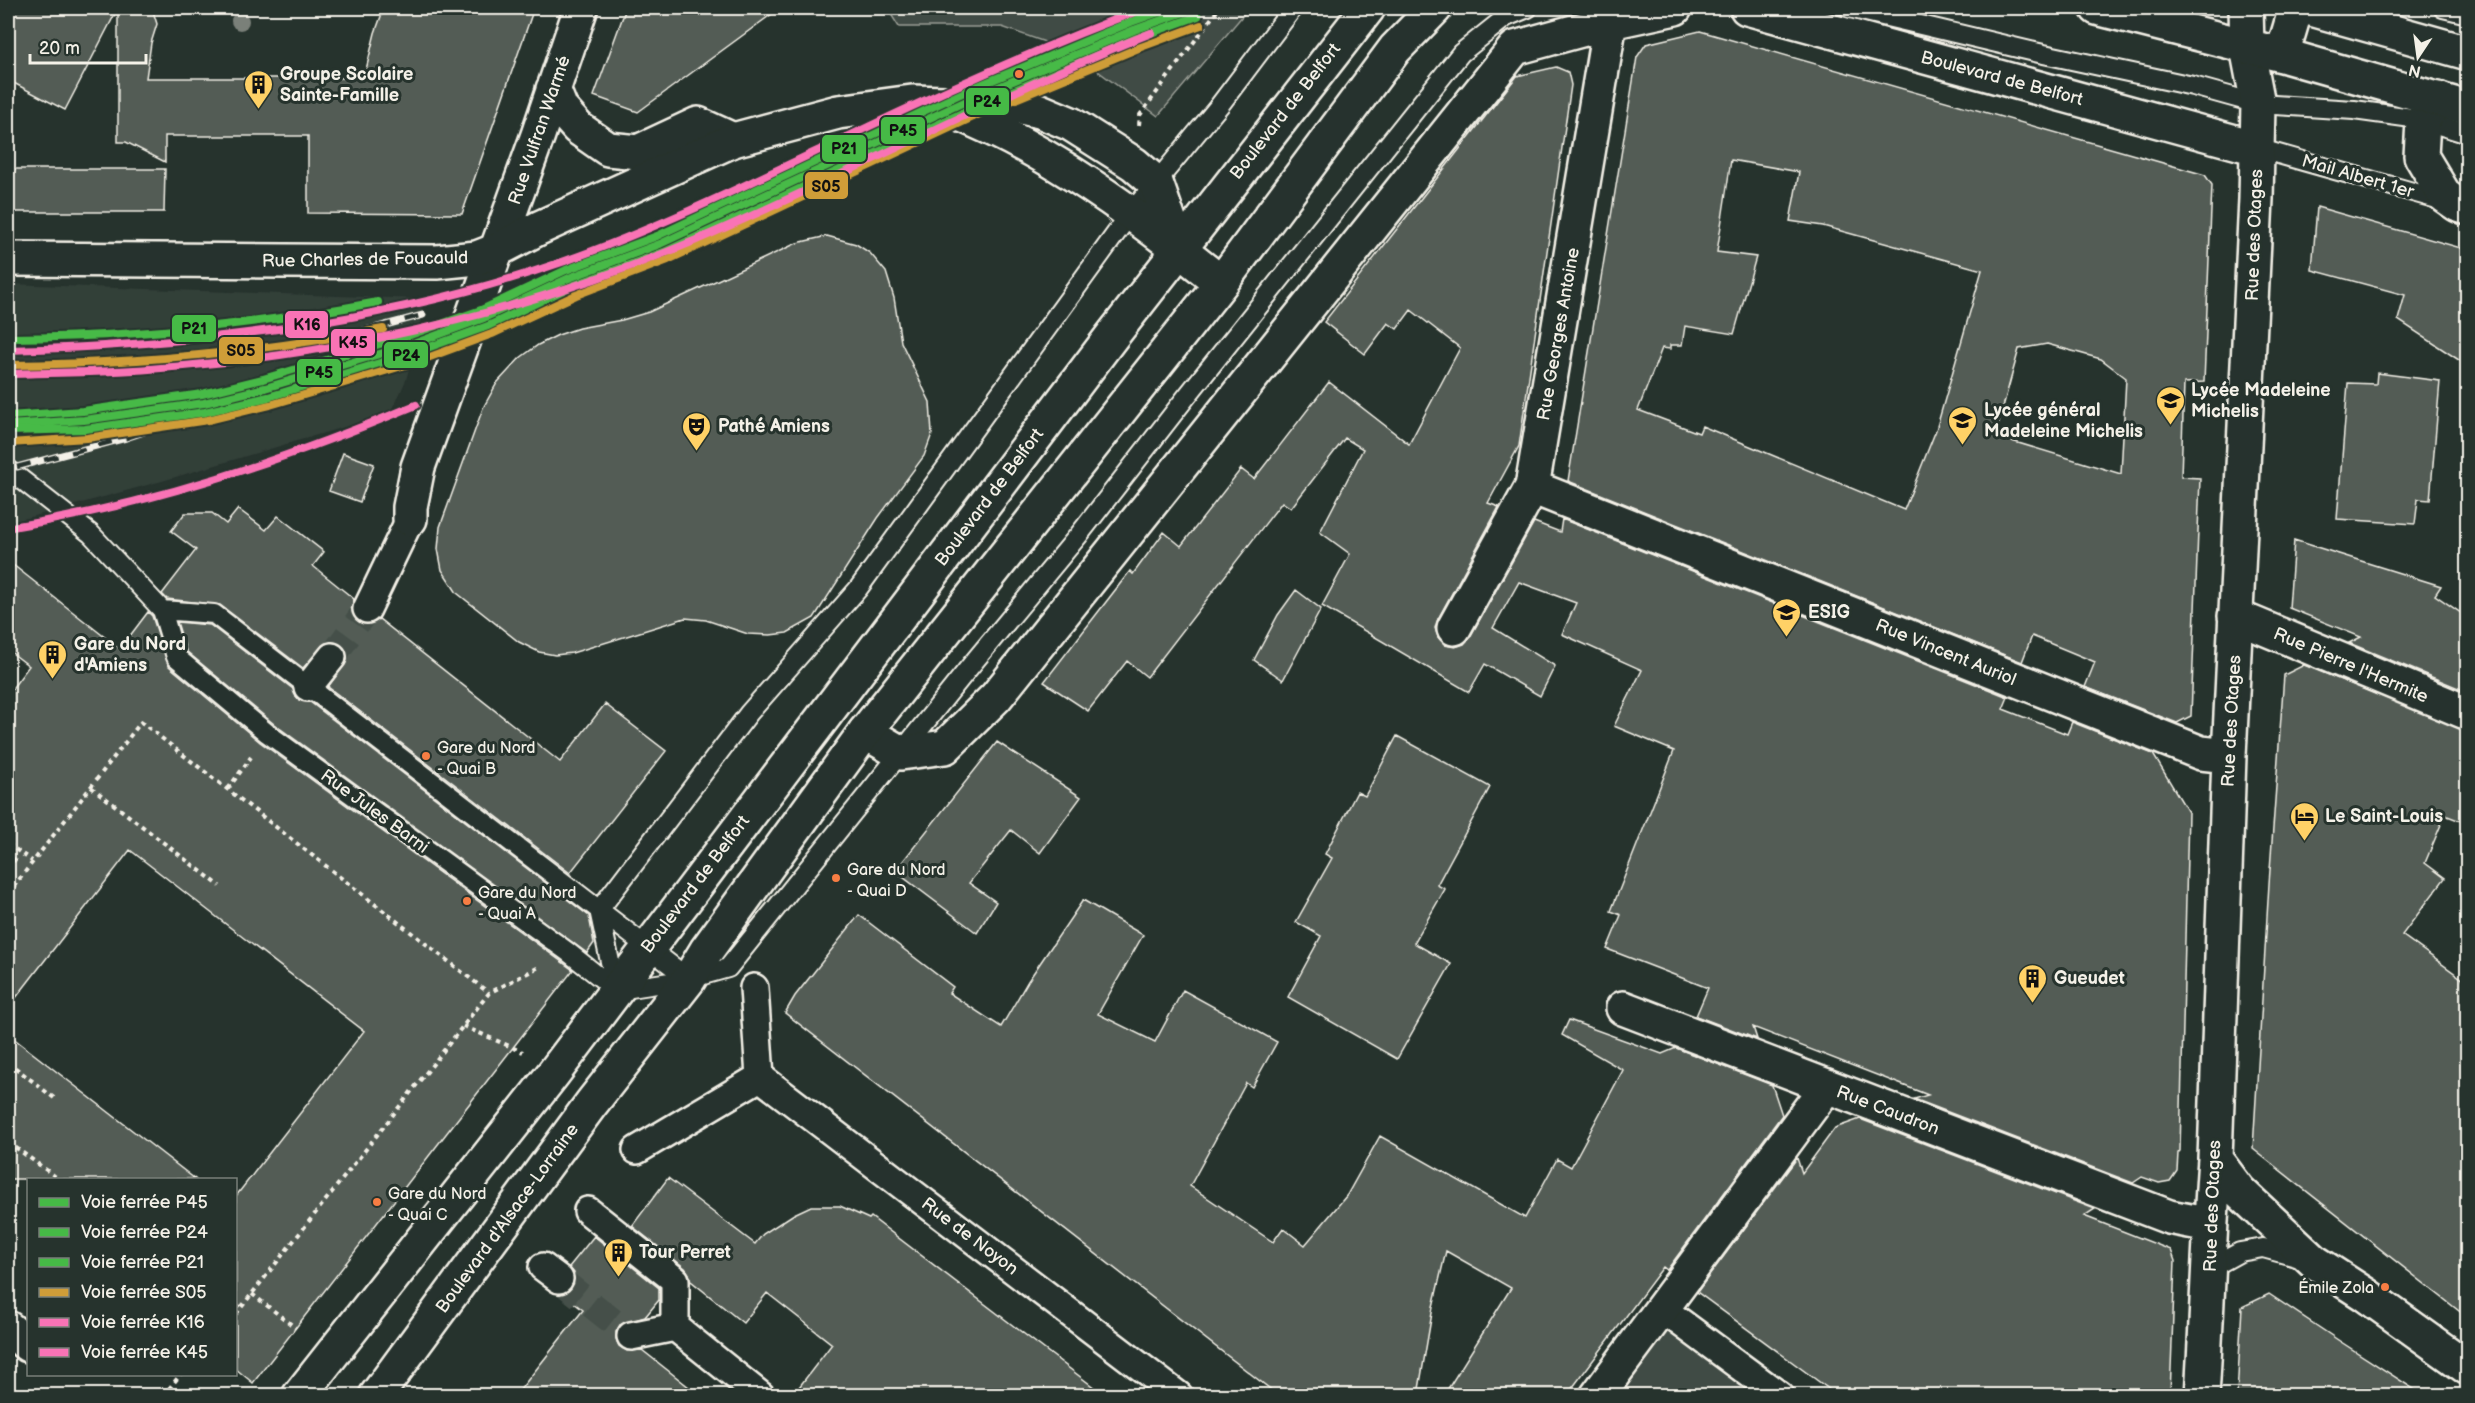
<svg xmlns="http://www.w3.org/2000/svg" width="2475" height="1403" viewBox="0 0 2475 1403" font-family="'Balsamiq Sans',sans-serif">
<rect width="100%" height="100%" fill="#26332d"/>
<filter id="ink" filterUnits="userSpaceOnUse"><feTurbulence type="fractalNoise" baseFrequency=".0167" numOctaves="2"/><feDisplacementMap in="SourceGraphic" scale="12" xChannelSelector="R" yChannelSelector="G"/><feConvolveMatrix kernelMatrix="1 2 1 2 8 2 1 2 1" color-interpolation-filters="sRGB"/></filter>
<g filter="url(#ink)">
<path fill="#333f39" d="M8,284L421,299L423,315L406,380L391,413L162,481L12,522L8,527Z"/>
<path fill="#414b45" stroke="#9a9e96" stroke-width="1.5" d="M887,8H1249L1158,116L1071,51L1002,27H899Z
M1670,1326L1763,1396H1618Z"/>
<path fill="#525c55" stroke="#f4f1e8" stroke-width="1.5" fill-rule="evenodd" d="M8,8H118L65,110L8,80Z
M118,8H152L157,24L151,43L146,78H364L375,33L384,8H534L462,214L308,213V136H165V162L126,142H118Z
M626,8H780L638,112L594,96Z
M1700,31L2205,175L2212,185L2204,382L2184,383L2181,477L2200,478L2191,716L2177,723L2085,687L2095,662L2032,636L2022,662L1568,481L1637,57L1646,44ZM1731,160L1799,172L1790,221L1823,226L1982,270L1936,430L1904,510L1702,426L1699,433L1638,410L1662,348L1670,349V345H1682L1685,326L1734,334L1756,257L1717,252ZM2047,344L2101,359L2126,378L2121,474L1995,436L2019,349Z
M1556,67L1568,72L1571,85L1519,446L1488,503L1499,507L1438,619L1435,628L1438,637L1445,645L1455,647L1464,644L1470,637L1534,522L1560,532L1562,519L2008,697L2003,709L2067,734L2072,722L2153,754L2188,812L2180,1151L2178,1153L2177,1171L2170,1181L2159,1183L2142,1177L2133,1183L1914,1099L1928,1095L1753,1027L1757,1039L1696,1016L1708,988L1607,949L1621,915L1611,911L1674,751L1614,726L1642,670L1562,634L1576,603L1519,582L1493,628L1555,666L1540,696L1485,664L1469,692L1322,606L1350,554L1320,532L1363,449L1345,438L1291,508L1282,502L1147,677L1127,661L1088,711L1044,682L1130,571L1133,574L1164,532L1181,546L1241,469L1254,479L1329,382L1409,444L1460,348L1411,310L1397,329L1388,323L1365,354L1324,322L1517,76Z
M8,169H165L164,212H8Z
M2317,207L2468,250V366L2398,320L2405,295L2312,270Z
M827,236L856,244L870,253L886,272L894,298L901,342L930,402L932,434L924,456L878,518L814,618L787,633L770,635L748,634L706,620L685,618L572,653L555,655L539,652L519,642L457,593L442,570L438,549L440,527L483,408L497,383L520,358L538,345L558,335L579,328L622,320L649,312L797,243Z
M2377,373L2440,381L2430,500L2418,499L2415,524L2337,519L2348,383L2376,384Z
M343,453L374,464L360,502L329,491Z
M238,509L266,530L278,516L324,552L313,566L354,599L351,610L354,618L361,623L368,625L379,619L560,762L605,704L666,751L570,873L328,687L347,660V652L341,644L334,641L326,643L303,668L220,605L167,599L162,594L196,550L171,531L185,513H212L226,524Z
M2294,540L2441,586L2435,595L2468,618V692L2349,643L2361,637L2289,608Z
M8,561L120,649L148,612L152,616L169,666L260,742L573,970L253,1383L236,1369V1196L364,1031L130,850L8,1008V694L29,666L8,650Z
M1296,590L1321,609L1283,680L1254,660L1278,615Z
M177,622L210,625L293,689L299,700L310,702L589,916L594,943L587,953L274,724L186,651Z
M2304,665L2468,731V824L2445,815L2425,863L2445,878L2402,935L2468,983V1318L2253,1149L2269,884L2284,675Z
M1397,736L1490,787L1437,885L1445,889L1414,943L1451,964L1397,1059L1288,997L1321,936L1296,922L1332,858L1325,854L1357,792L1365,796Z
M997,742L1081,797L1040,853L1011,830L969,883L996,902L977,933L895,871Z
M1083,900L1143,935L1098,1014L1155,1042L1183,990L1277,1042L1252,1087L1246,1083L1190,1186L1273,1242L1283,1228L1305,1245L1347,1195L1380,1136L1525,1218L1557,1159L1571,1167L1623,1070L1562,1035L1569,1020L1662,1054L1676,1048L1772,1085L1782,1115L1667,1270L1663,1267L1567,1395H1444L1511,1288L1446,1251L1433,1307L1418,1395H1278L785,1013L795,996L859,915L953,987L949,993L1001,1027L1028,981Z
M8,1034L195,1179H8Z
M1860,1119L2095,1209L2084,1216L2171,1250L2175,1261L2170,1395H1837L1697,1292L1797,1158L1802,1173L1835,1128Z
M668,1178L755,1244L763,1234L794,1214L811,1206H840L869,1219L871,1217L1104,1395H793L832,1344L767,1293L743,1323L691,1281L689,1274L685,1268L632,1226Z
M594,1236L659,1288V1300L645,1317L620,1325L616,1332V1339L619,1346L627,1351L642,1350L699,1395H516L583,1310L563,1294L571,1289L574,1281V1273L569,1267Z
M2269,1294L2341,1342L2423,1395H2237L2242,1307Z"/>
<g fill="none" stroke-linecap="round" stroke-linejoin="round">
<path stroke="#455049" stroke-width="27" stroke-dasharray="27 14" stroke-linecap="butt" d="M332,657L367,609
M559,1279L631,1336"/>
<defs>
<path id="service" d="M1849,8L2039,53L2193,86L2258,104L2354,110L2419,119L2468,134
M2443,8L2468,14
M2257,148L2448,202
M8,469L91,534L162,610L176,657L267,733L568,952L616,990
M162,610L214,614L689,979
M616,990L599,910L749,713L858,589L1130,214L1219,106L1293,8
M618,990L689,979L728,968L972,664L1078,536L1187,396L1461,53L1506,17L1528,8
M2209,1269L2240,1252L2263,1248L2304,1259"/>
<path id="pedestrian" d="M367,609L410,519
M308,687L332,657
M754,988L760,1077L1179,1396
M637,1150L760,1077
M588,1211L675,1280V1327
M543,1267L559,1279
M1661,1308L1780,1396
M631,1336L675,1327L761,1396"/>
<path id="minor" d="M1747,8L2257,148
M553,89L561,109L578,128L608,149L638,152L698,124L733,140
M2438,99L2423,121L2421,156L2445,196L2458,205L2468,208
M1532,487L2201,753L2229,756
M410,519V507L418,467L538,135L581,8
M2235,616L2468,713
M1454,628L1532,487L1610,22
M865,732L901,753L945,747L996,697L1515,48L1610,22L1675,8
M1623,1008L2169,1217L2210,1225
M2215,1159L2239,1191L2315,1262L2366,1295L2468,1368
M8,1328L28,1345
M1597,1396L1827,1086
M2202,1396C2207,1317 2209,1238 2215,1159L2229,756L2256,199L2258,104L2247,47"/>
<path id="secondary" d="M2097,8L2282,55L2468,108
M2246,8L2247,47
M2308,8L2468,53
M2282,55L2296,8
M947,109C1046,147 1140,217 1221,283
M8,259L437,262L477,258L495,251L539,228L733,140L838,112L912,102L1012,105L1040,111L1071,124L1134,164L1156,183L1179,249
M299,1396L553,1074L1112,336L1368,8
M376,1396L591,1104L689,979L706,951L865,732L1221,283L1395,49L1435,8"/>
</defs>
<use href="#service" stroke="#f4f1e8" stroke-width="22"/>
<use href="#pedestrian" stroke="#f4f1e8" stroke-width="32"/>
<use href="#minor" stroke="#f4f1e8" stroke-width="38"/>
<use href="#secondary" stroke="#f4f1e8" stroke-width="38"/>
<path stroke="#f4f1e8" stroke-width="4" stroke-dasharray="4.5 4.5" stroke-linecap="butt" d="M1139,125L1140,115L1219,8
M91,787L220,886
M228,789L251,757
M8,844L32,861
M8,869L16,858
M8,894L141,722L489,993
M463,1026L523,1052
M8,1062L54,1098
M8,1142L60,1180
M252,1294L296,1328
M236,1304L241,1308
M236,1314L489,993L539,967
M163,1396L181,1374"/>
<use href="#service" stroke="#26332d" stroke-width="18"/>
<use href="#pedestrian" stroke="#26332d" stroke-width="27"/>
<use href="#minor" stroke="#26332d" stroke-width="33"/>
<use href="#secondary" stroke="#26332d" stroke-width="33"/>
<defs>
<path id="rail" d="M268,350L374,328L423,315
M17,467L126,438L365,359"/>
</defs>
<use href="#rail" stroke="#f4f1e8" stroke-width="7"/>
<use href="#rail" stroke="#26332d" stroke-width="4.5" stroke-dasharray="14" stroke-linecap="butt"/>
<defs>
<path id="rail-1" d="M8,425L84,420L204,403L265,388L413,344L484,318L569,278L660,244L975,97L1134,30L1195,8"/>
<path id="rail-2" d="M8,431L85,429L205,412L268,397L416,352L488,326L572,286L664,252L979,105L1137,38L1198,16"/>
<path id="rail-3" d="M8,338C133,337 256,325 378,302
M8,416L83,411L202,394L263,379L410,335L481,310L566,270L657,236L971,89L1131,22L1170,8"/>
<path id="rail-4" d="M8,365C135,364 259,352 383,329
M9,443L87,438L208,420L270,405L419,361L492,334L576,295L668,260L982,113L1141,47L1201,25"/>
<path id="rail-5" d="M8,350C197,345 385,324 565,261C669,224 768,174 868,127C959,84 1051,43 1145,8"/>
<path id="rail-6" d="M9,374C67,373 126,372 184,366C358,351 532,309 694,241C848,176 995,95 1151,33
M12,527C154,504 284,460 416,405"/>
</defs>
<use href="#rail-1" stroke="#26332d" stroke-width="12"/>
<use href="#rail-2" stroke="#26332d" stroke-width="12"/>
<use href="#rail-3" stroke="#26332d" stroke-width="12"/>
<use href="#rail-4" stroke="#26332d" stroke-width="12"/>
<use href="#rail-5" stroke="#26332d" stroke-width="12"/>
<use href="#rail-6" stroke="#26332d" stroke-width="12"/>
<use href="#rail-1" stroke="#46ba46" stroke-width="8"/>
<use href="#rail-2" stroke="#46ba46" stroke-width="8"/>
<use href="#rail-3" stroke="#46ba46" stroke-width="8"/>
<use href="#rail-4" stroke="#cf9d38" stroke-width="8"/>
<use href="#rail-5" stroke="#f973b5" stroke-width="8"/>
<use href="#rail-6" stroke="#f973b5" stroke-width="8"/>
</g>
<circle fill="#7a8079" cx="240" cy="21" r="9"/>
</g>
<defs>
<symbol id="building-pin" viewBox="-11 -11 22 30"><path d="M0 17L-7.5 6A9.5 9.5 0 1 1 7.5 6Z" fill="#ffd166" stroke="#26332d"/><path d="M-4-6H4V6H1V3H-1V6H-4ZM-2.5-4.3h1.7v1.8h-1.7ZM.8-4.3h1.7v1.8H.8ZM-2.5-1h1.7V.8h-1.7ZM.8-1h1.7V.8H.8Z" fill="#111"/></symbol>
<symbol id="university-pin" viewBox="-11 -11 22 30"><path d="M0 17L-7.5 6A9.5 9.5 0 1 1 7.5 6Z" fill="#ffd166" stroke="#26332d"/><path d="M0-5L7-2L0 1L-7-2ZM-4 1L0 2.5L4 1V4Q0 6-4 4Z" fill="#111"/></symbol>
<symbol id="school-pin" viewBox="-11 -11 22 30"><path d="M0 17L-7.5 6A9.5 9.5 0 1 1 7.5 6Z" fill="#ffd166" stroke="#26332d"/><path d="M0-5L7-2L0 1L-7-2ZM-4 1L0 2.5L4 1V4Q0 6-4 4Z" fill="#111"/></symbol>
<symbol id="theatre-pin" viewBox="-11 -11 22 30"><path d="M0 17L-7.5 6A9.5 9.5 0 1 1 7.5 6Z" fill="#ffd166" stroke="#26332d"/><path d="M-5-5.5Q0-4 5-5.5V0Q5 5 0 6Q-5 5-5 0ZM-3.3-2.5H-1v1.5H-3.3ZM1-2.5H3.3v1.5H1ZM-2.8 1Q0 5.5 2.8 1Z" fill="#111"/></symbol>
<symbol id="hotel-pin" viewBox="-11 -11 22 30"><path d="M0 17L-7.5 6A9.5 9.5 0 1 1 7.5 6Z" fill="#ffd166" stroke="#26332d"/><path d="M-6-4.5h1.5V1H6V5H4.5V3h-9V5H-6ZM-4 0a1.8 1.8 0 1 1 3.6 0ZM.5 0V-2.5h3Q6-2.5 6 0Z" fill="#111"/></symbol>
</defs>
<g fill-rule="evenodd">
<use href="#building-pin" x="242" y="68" width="33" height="45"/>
<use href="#university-pin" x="2154" y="384" width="33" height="45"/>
<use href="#school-pin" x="1946" y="404" width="33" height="45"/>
<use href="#theatre-pin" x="680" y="410" width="33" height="45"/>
<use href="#university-pin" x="1770" y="596" width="33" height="45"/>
<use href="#building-pin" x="36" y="638" width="33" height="45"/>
<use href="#hotel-pin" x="2288" y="800" width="33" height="45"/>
<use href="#building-pin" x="2016" y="962" width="33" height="45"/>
<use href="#building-pin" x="602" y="1236" width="33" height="45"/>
</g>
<g fill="#f77d43" stroke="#26332d" stroke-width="2">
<circle cx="1019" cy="74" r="5"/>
<circle cx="426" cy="756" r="5"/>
<circle cx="836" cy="878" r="5"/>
<circle cx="467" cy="901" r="5"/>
<circle cx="377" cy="1202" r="5"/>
<circle cx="2385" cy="1287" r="5"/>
</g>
<g text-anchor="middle" stroke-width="6" stroke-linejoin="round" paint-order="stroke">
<g font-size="16" fill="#f4f1e8" stroke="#26332d" text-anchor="start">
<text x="437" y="753">Gare du Nord<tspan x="437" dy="21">- Quai B</tspan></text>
<text x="847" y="875">Gare du Nord<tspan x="847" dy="21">- Quai D</tspan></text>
<text x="478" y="898">Gare du Nord<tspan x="478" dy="21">- Quai A</tspan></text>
<text x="388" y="1199">Gare du Nord<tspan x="388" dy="21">- Quai C</tspan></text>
<text x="2374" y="1293" text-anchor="end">Émile Zola</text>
</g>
<g font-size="18" font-weight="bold" fill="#f4f1e8" stroke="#26332d" text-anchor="start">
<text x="280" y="80">Groupe Scolaire<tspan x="280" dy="21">Sainte-Famille</tspan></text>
<text x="2191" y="396">Lycée Madeleine<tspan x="2191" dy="21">Michelis</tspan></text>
<text x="1984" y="416">Lycée général<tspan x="1984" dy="21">Madeleine Michelis</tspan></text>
<text x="718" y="432">Pathé Amiens</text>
<text x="1808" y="618">ESIG</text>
<text x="74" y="650">Gare du Nord<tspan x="74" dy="21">d'Amiens</tspan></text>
<text x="2325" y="822">Le Saint-Louis</text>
<text x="2054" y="984">Gueudet</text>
<text x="639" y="1258">Tour Perret</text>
</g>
<g font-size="18" fill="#f4f1e8" stroke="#26332d">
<text transform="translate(2002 78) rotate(15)" y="6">Boulevard de Belfort</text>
<text transform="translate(1285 111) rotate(-52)" y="6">Boulevard de Belfort</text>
<text transform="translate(539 130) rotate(-71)" y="6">Rue Vulfran Warmé</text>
<text transform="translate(2358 176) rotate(16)" y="6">Mail Albert 1er</text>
<text transform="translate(2254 235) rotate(-88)" y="6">Rue des Otages</text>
<text transform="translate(365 259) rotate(-1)" y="6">Rue Charles de Foucauld</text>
<text transform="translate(1558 334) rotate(-80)" y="6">Rue Georges Antoine</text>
<text transform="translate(989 497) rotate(-53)" y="6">Boulevard de Belfort</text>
<text transform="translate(1946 652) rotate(22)" y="6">Rue Vincent Auriol</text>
<text transform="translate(2351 665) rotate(23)" y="6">Rue Pierre l'Hermite</text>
<text transform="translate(2231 721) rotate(-87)" y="6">Rue des Otages</text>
<text transform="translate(375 811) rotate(36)" y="6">Rue Jules Barni</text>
<text transform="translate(695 884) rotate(-53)" y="6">Boulevard de Belfort</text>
<text transform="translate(1888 1110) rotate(21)" y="6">Rue Caudron</text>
<text transform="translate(2212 1206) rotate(-88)" y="6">Rue des Otages</text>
<text transform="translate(507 1218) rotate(-54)" y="6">Boulevard d'Alsace-Lorraine</text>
<text transform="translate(970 1236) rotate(37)" y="6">Rue de Noyon</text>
</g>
</g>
<g stroke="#26332d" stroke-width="2">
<rect x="965" y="87" width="45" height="29" rx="6" fill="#46ba46"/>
<rect x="880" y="116" width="46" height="29" rx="6" fill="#46ba46"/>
<rect x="821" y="134" width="46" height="29" rx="6" fill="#46ba46"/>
<rect x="804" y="171" width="45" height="29" rx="6" fill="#cf9d38"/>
<rect x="284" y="310" width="45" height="29" rx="6" fill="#f973b5"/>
<rect x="171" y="314" width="46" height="29" rx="6" fill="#46ba46"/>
<rect x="330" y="328" width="46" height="29" rx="6" fill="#f973b5"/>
<rect x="218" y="336" width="46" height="29" rx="6" fill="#cf9d38"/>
<rect x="383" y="341" width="46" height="28" rx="6" fill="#46ba46"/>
<rect x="296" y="358" width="46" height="28" rx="6" fill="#46ba46"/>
</g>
<g font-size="16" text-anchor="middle" font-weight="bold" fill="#111">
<text x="987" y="107">P24</text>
<text x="903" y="136">P45</text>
<text x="844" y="154">P21</text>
<text x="826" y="192">S05</text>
<text x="307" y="330">K16</text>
<text x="194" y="334">P21</text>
<text x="353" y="348">K45</text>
<text x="241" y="356">S05</text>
<text x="406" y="361">P24</text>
<text x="319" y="378">P45</text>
</g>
<rect width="2475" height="1403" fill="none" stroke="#26332d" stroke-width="30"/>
<rect x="15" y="15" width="2445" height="1373" fill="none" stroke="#f4f1e8" stroke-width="2" filter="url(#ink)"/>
<rect x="27" y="1178" width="210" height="198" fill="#26332d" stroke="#787f78" stroke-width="1.5"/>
<rect x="39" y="1198" width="30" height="9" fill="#46ba46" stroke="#787f78" stroke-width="1.5"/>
<text x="81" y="1208" font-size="18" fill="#f4f1e8">Voie ferrée P45</text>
<rect x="39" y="1228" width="30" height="9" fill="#46ba46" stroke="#787f78" stroke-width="1.5"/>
<text x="81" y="1238" font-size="18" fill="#f4f1e8">Voie ferrée P24</text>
<rect x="39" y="1258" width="30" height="9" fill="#46ba46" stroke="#787f78" stroke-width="1.5"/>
<text x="81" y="1268" font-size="18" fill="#f4f1e8">Voie ferrée P21</text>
<rect x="39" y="1288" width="30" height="9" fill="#cf9d38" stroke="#787f78" stroke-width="1.5"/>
<text x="81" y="1298" font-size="18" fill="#f4f1e8">Voie ferrée S05</text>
<rect x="39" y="1318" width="30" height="9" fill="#f973b5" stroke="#787f78" stroke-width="1.5"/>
<text x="81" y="1328" font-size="18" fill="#f4f1e8">Voie ferrée K16</text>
<rect x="39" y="1348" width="30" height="9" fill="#f973b5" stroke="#787f78" stroke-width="1.5"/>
<text x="81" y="1358" font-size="18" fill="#f4f1e8">Voie ferrée K45</text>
<g transform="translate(2418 57) rotate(193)" stroke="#26332d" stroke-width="4.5" paint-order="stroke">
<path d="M0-4.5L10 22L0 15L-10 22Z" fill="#f4f1e8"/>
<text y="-9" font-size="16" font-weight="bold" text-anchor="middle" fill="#f4f1e8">N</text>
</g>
<path d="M30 54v9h116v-9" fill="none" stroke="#f4f1e8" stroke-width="3"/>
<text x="39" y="54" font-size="18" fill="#f4f1e8" stroke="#26332d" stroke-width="4.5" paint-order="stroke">20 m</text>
</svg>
